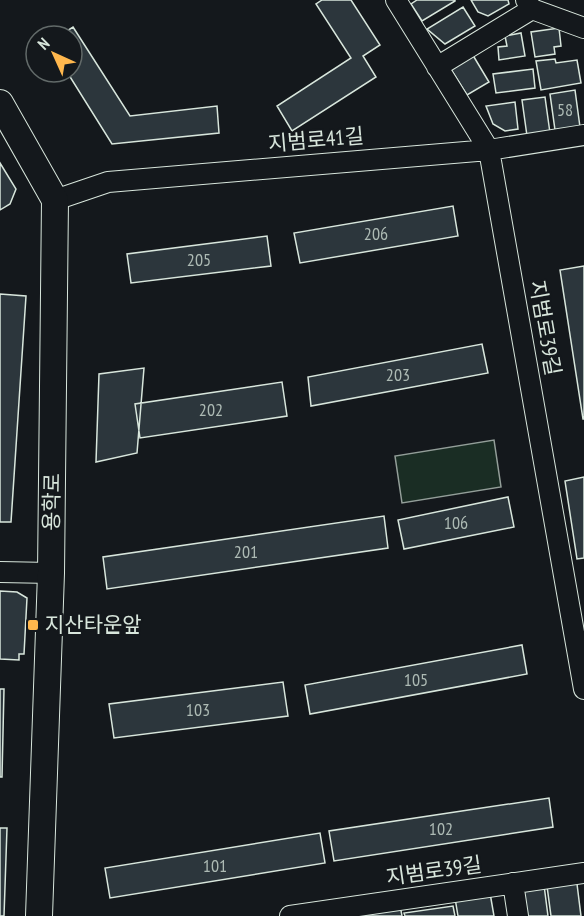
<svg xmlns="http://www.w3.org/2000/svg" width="584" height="916" viewBox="0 0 584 916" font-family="'PT Sans Narrow','Noto Sans KR',sans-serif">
<rect width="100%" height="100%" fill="#14181c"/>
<path fill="#1a2d24" stroke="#939e99" stroke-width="1.5" d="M494,440L501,487L402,503L395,456Z"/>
<path fill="#2c363c" stroke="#d8e6dc" stroke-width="1.5" d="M322,0H351L380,45L363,56L376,77L292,131L277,106L351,58L316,4Z
M417,0H455V1L422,21L411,4Z
M471,0H508L509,4L488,16L478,12Z
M463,7L475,26L445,44L427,29Z
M73,27L130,116L217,106L219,133L112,144L67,72H72V36H59Z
M559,28L561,46L554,47L555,54L535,57L531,32Z
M521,33L525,56L499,60L498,47L507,46L505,36Z
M471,52L489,82L467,95L450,68Z
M555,59L556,63L577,60L581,83L541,90L536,61Z
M533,69L535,88L496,93L493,74Z
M575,90L580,127L555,130L550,94Z
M545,97L550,133L527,136L522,100Z
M515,102L518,129L505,131L493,124L486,106Z
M0,163L16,189L10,204L0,210Z
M453,206L458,236L300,263L294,233Z
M267,236L271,266L131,283L127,254Z
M584,266V419H583L560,270Z
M0,294L26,296L11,522H0Z
M482,344L488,373L311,406L308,377Z
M144,368L137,453L96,462L99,374Z
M282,382L287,416L140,438L135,404Z
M584,477V558L577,559L565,481Z
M508,497L514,527L404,549L398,520Z
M384,516L388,548L107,589L103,557Z
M0,591L17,592L27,598L24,654H19V660L0,659Z
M522,645L527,674L310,714L305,685Z
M283,682L288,716L114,738L109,704Z
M0,689H4L2,777H0Z
M549,798L553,827L334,861L329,831Z
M0,828H7L4,916H0Z
M320,833L325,863L110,898L105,868Z
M569,882L577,884L581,916H551L547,886Z
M544,885L548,916H521L519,896L527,888Z
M490,893L494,916H458L455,898Z
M400,905L402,916H354Z
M453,906L455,916H405L404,913Z"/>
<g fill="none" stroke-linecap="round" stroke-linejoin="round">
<defs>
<path id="minor" d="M396,0L489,150L584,689
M526,0L532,9L584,28
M437,67L532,9
M55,200L108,182L489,150L584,135
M0,572L51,573
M513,883L518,916
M290,916L584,873"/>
<path id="major" d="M0,103L55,200L51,573L39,916"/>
</defs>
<use href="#minor" stroke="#d8e6dc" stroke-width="22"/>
<use href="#major" stroke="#d8e6dc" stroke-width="28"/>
<use href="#minor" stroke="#14181c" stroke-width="20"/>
<use href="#major" stroke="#14181c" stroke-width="26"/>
</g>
<rect fill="#ffb74d" stroke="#14181c" stroke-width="2" x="27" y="619" width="12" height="12" rx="3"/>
<g text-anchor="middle" stroke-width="4.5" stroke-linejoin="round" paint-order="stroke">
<g font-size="18" fill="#adbab4">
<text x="565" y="116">58</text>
<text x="376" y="240">206</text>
<text x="199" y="266">205</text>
<text x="398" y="381">203</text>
<text x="211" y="416">202</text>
<text x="456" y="529">106</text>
<text x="246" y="558">201</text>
<text x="416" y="686">105</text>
<text x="198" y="716">103</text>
<text x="441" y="835">102</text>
<text x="215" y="872">101</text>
</g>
<g font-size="21" fill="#d8e6dc" stroke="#14181c">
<text transform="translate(316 140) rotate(-5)" y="7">지범로41길</text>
<text transform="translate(545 328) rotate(80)" y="7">지범로39길</text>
<text transform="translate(52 502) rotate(-89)" y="7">용학로</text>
<text transform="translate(434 871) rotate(-8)" y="7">지범로39길</text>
</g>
<g font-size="21" fill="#d8e6dc" stroke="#14181c" text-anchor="start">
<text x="45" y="632">지산타운앞</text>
</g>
</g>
<g transform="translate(54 54) rotate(315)"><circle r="28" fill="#14181c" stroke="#626a69" stroke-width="1.5"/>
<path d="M0-4.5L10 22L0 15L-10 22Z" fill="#ffb74d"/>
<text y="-9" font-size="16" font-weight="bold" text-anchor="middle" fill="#d8e6dc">N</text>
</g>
</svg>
